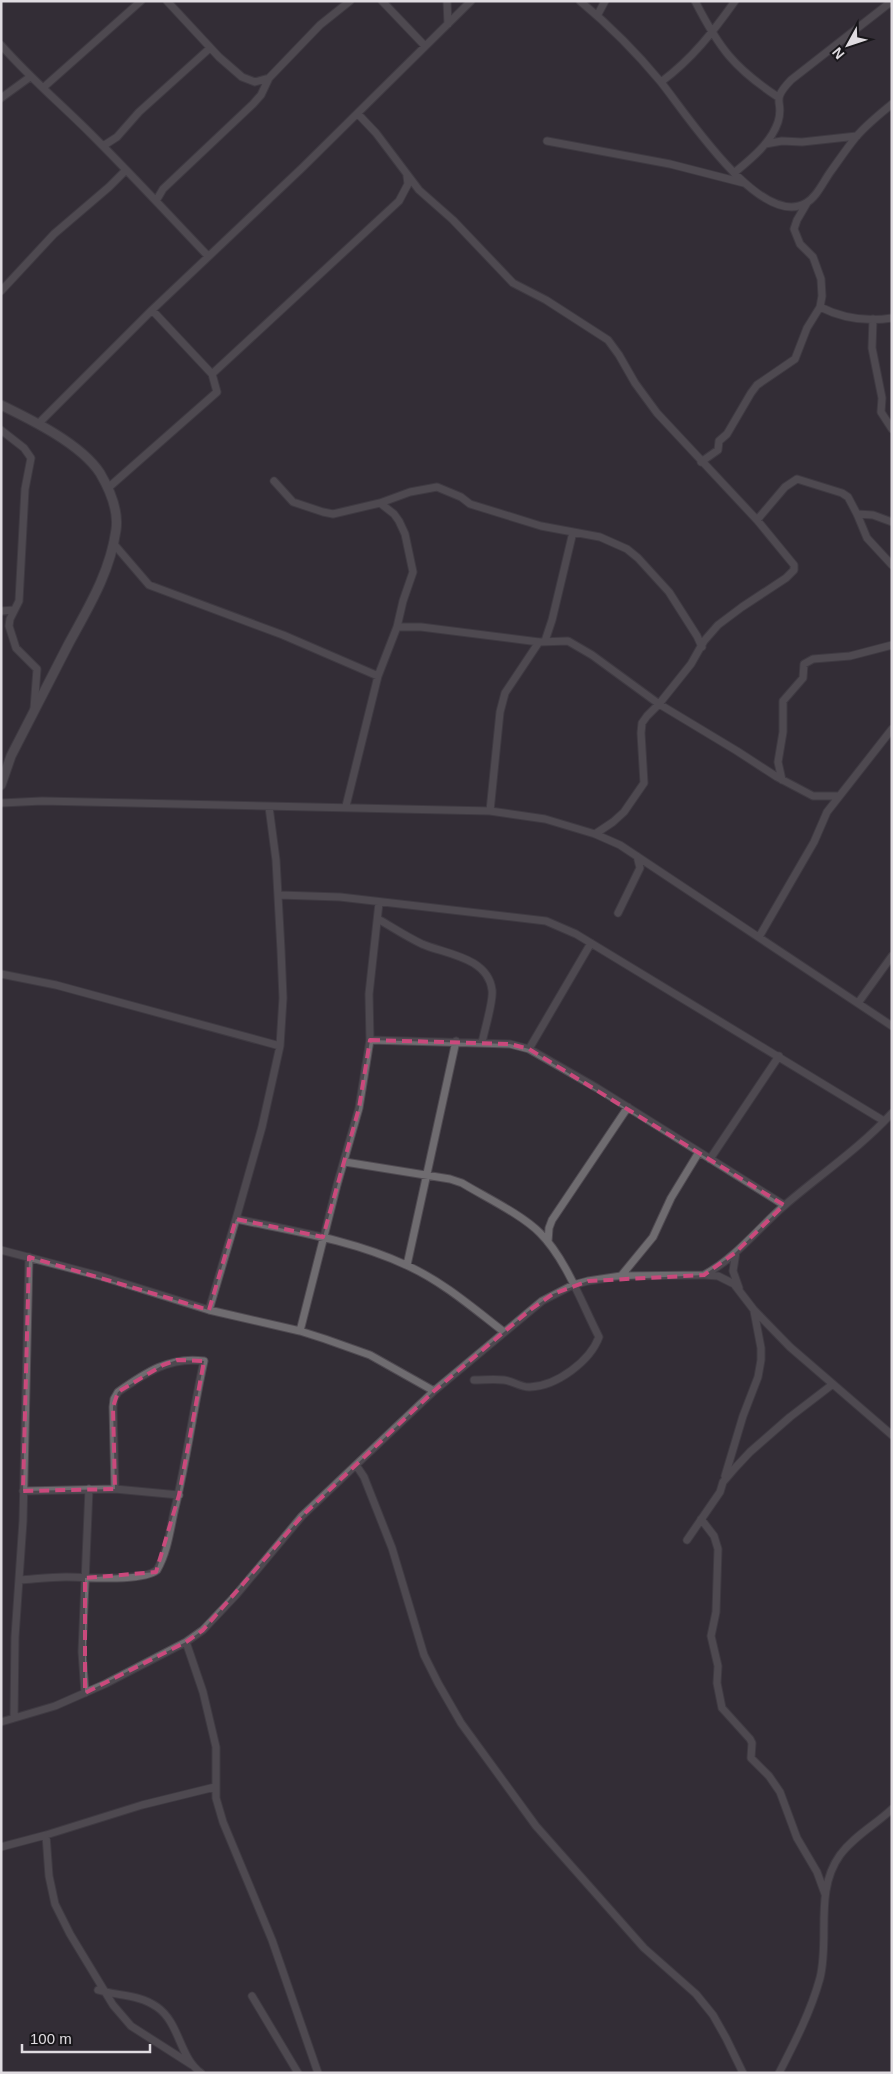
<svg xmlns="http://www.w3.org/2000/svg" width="893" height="2074" viewBox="0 0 893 2074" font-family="Arial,sans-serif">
<rect width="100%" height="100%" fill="#332e36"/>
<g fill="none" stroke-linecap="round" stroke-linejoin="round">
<defs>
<path id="minor" d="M167,1L219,57L242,77L255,82L269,78L320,25L350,1
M382,1L425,46
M447,1L448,24
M580,1C609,25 636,52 660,81C684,110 760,230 806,203C817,197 823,182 831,171C839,160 847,148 856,137C866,125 880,114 892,104
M695,1C719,48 734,68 778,97
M597,16L605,1
M1,45C29,77 61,104 91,134C131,174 169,215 208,256
M661,82C692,59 713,32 735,1
M44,87L141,1
M1,98L30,77
M358,114L376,133L419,190L453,220L513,283L546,300L608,340L619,355L635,383L657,413L757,520L794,565V570L786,578L742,607L718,625L704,641L691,664L659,704L647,716L642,723L641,733L644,783L624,812L613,822L595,834
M547,141L670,164L744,183
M765,144L782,141L802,142L857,136
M103,146L117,137L139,112L210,48
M734,173C751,159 771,143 778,122C785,100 769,103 791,80L892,1
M156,201L163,189L253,104L261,95L269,78
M1,291L54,234L109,187L125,171
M820,307C842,318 867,322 892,318
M873,319L872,348L882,398L881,412L892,429
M212,374L399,201L408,184L407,176
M39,423L152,310L302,168L471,1
M1,430L24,448L31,458L25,489L19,601L10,619L9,626L16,648L37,669L34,709
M701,462L718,450L719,441L727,434L751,393L757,385L795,359L807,328L820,307L822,296L821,279L813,257L800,244L794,229L797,220L807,203
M274,481L293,502L323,512L333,514L380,503L394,514L399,521L405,534L413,572L403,601L397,627L378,676L346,806
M108,488L217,392L212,374L152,310
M380,503L410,492L437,487L461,497L470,504L541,526L600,537L627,549L638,558L669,592L697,636L702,647
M857,514L873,515L892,522
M757,520L785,487L797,479L842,493L848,497L857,514L867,538L892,565
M113,543L149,585L283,635L378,676
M1,611L14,610
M397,627H421L539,642L568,641L592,655L659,704L737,751L777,777L813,796H839
M545,641L552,620L573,532
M782,780L778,762L783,732V701L803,678L804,664L813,659L850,656L892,645
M1,803L42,801L490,811L545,819L595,834L620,845L892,1026
M490,811L500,712L505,693L539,642
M279,895L340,897L546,921L576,934L884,1121
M618,913L638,872L640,868L637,856
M378,919C392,927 407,937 422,944C445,954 488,957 492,990C494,1000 484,1031 482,1043
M759,937L814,842L827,812L892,729
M1,974L56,985L280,1046
M858,1003L892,956
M370,1040L510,1044L529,1049L597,1088L784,1205
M529,1049L591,943
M710,1159L779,1056
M345,1162L450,1179L462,1183C485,1197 521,1214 540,1233C566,1259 582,1304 599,1337C590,1361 557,1386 530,1387C522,1388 513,1381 504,1380C494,1379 484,1380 474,1380
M236,1219C293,1231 353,1240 406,1265C442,1281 473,1308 504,1332
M548,1242L549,1228L552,1220L628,1107
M1,1250L100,1276L209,1310L300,1331L325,1339L370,1355L434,1391
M736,1252L733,1271L739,1288
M407,1265L456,1041
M705,1275L718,1276L734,1284L754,1310L790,1347L892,1435
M621,1276L653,1237L671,1198L699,1152
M209,1310L236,1219L262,1127L280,1046L283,998L281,950L276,860L269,807
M300,1331L337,1185L359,1108L370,1040L369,994L379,903
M356,1465L364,1477L392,1548L424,1655L438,1683L461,1723L536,1826L644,1948L696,1994L713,2015L726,2038L743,2073
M725,1476L743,1416L758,1377L761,1360V1348L754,1311
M23,1491L115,1489L179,1495
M701,1519L714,1536L718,1549L716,1612L711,1636L718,1666L717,1683L722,1708L750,1739L752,1743L751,1758L769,1776L780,1792L797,1838L817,1872L825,1894
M687,1540L720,1492L723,1482L735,1468L750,1452L790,1417L833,1384
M20,1580C35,1579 51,1577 66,1577C86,1577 142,1582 157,1570C168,1551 170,1529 175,1508C187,1459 193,1410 204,1361C170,1356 145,1373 118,1392L114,1399L113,1407L115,1489
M186,1642L203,1692L216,1747V1798L223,1822L272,1940L318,2073
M85,1693L82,1652L89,1489
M14,1718L15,1637L23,1521L29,1257
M1,1722L55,1706L105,1684L186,1642L203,1630L236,1595L302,1516L434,1391L542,1301L573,1285L588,1281L621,1276L704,1275C736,1258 758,1228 785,1205C821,1174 860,1148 892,1113
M46,1835L49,1876L55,1904L70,1934L113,2005L131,2026L192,2065
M1,1847L46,1835L142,1805L215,1787
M98,1990C117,1996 139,1994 157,2007C180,2023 179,2057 201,2073
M252,1996L298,2073
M779,2073C795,2042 811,2011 820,1978C830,1938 814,1891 840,1855C854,1836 875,1825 892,1809"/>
<path id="tertiary" d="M1,405C32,420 81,444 100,473C110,490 119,510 116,530C110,573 88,608 68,645C49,682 30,719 11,756L1,785"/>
</defs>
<use href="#minor" stroke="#4f4a51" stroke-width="9"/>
<use href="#tertiary" stroke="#4f4a51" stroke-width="11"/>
<use href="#minor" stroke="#6f6c70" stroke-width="7"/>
<use href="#tertiary" stroke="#6f6c70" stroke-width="9"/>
</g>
<path d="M0 0H893V2074H0ZM370,1040L510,1044L529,1049L784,1205L735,1253L704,1275L588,1281L553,1294L530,1310L434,1391L302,1516L203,1630L186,1642L85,1693V1578L156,1572L179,1495L204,1361L177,1360L163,1365L118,1392L113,1407L115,1489L23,1491L29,1257L209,1310L236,1219L323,1237L359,1108Z" fill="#332e36" fill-opacity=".55" fill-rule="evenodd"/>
<path fill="none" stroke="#ca497c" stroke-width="4" stroke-dasharray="10 6" stroke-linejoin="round" d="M370,1040L510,1044L529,1049L784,1205L735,1253L704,1275L588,1281L553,1294L530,1310L434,1391L302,1516L203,1630L186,1642L85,1693V1578L156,1572L179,1495L204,1361L177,1360L163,1365L118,1392L113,1407L115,1489L23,1491L29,1257L209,1310L236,1219L323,1237L359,1108Z"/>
<rect width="893" height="2074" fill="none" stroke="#e0dce1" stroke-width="5"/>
<g transform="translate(848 45) rotate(230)" stroke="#19171b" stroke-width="4" paint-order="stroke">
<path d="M0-4L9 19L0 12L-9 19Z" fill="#e0dce1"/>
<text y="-8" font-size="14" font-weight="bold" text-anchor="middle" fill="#e0dce1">N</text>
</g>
<path d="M22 2044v8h128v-8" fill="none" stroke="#e0dce1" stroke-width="2.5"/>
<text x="30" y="2044" font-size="15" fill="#e0dce1" stroke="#19171b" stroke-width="4" paint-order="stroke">100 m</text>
</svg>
